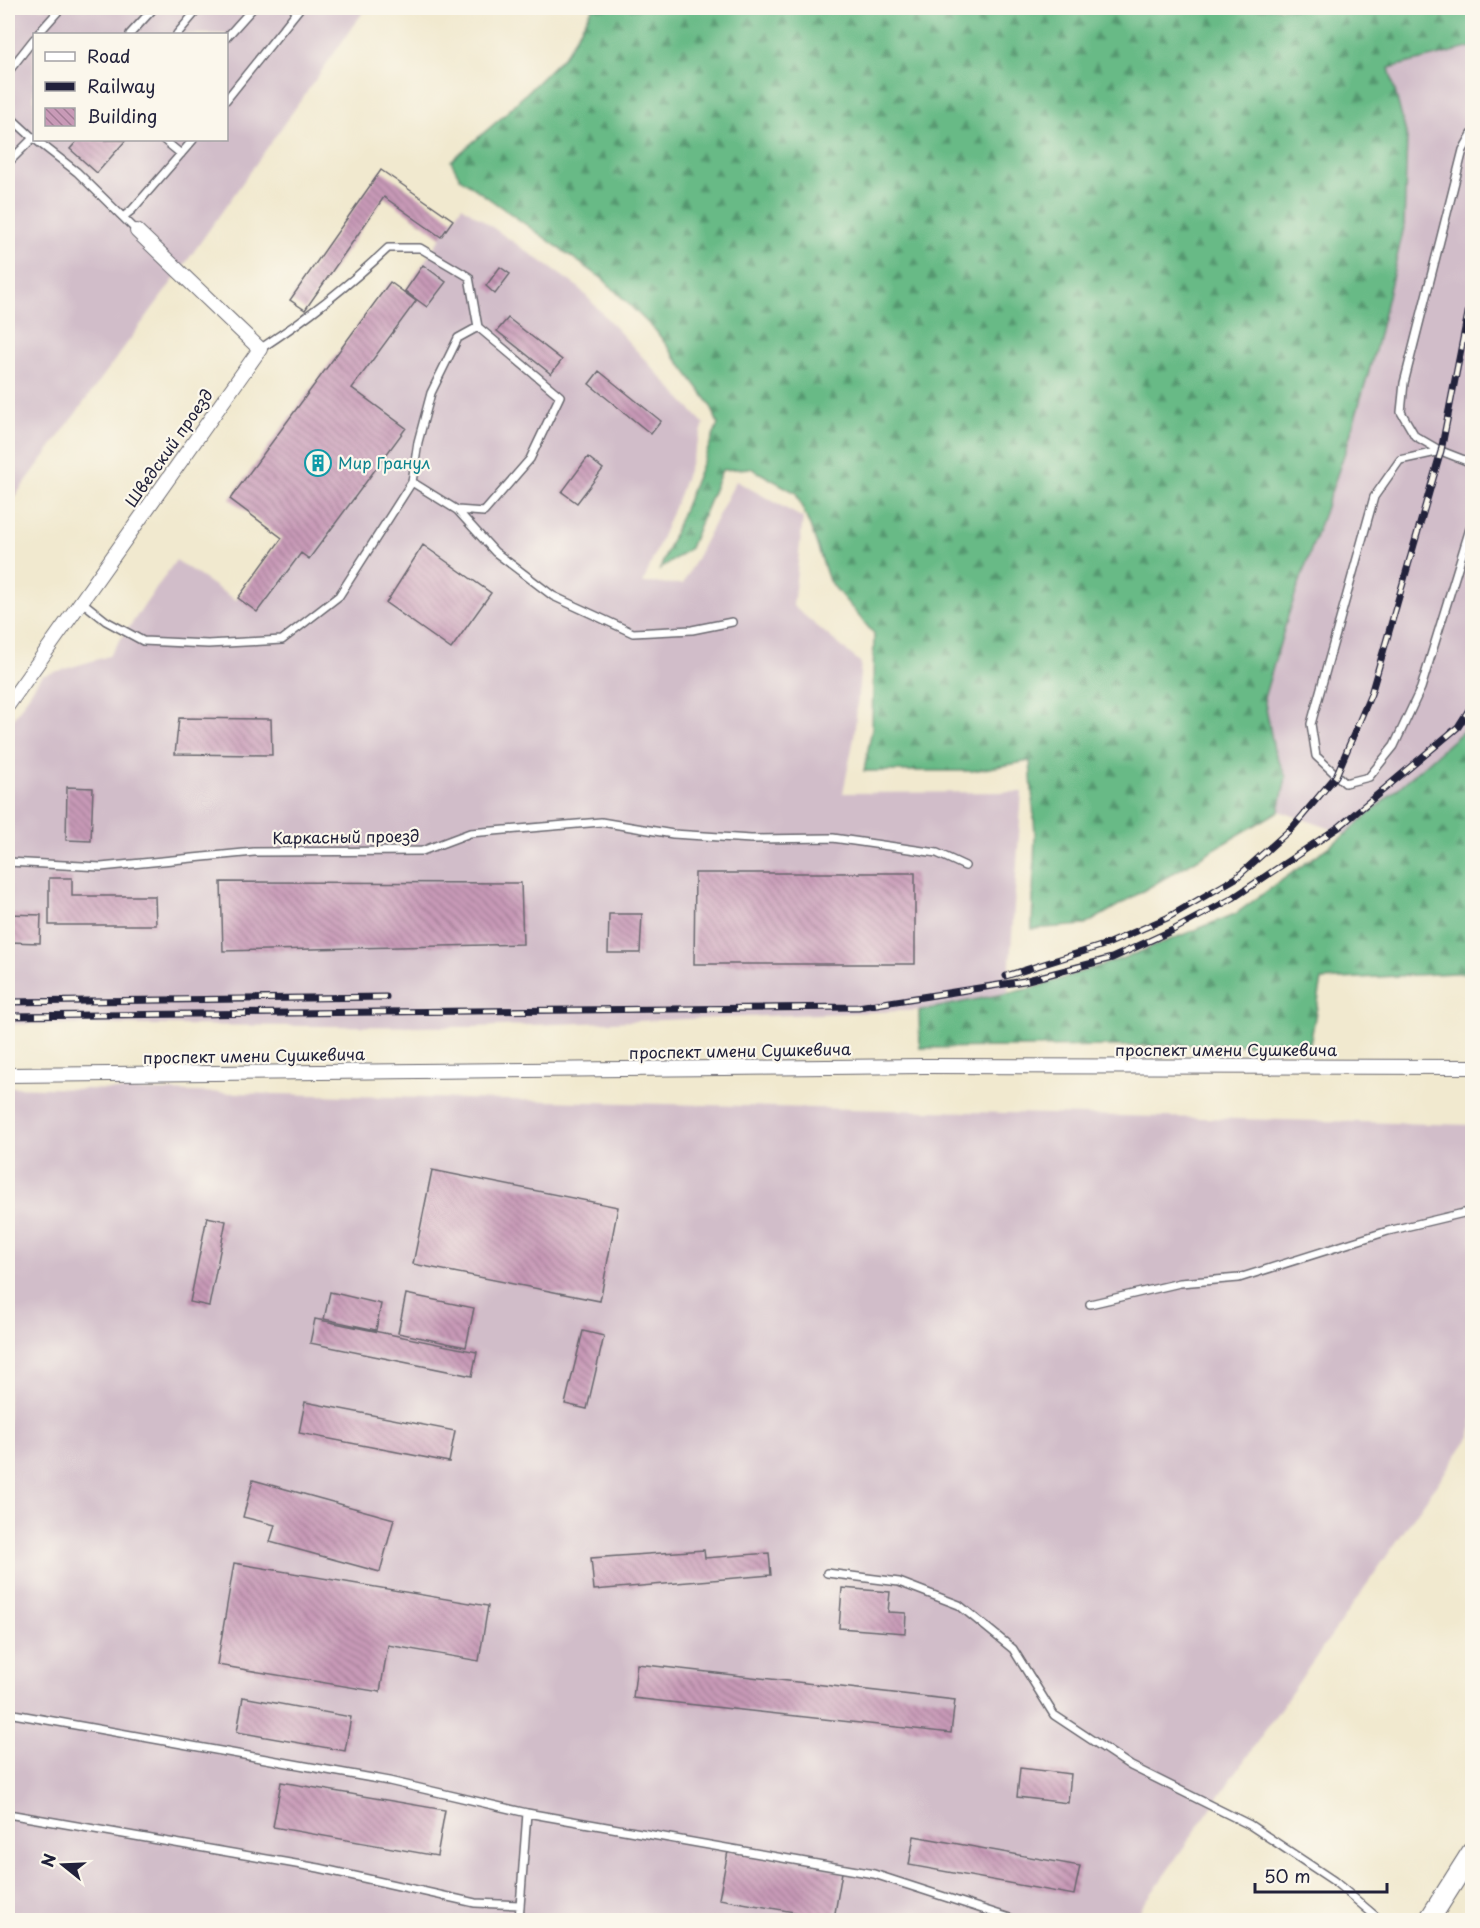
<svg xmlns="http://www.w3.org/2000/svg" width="1480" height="1928" viewBox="0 0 1480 1928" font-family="'Playpen Sans',sans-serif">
<defs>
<pattern id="forest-firs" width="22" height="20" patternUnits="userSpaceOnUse" patternTransform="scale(1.5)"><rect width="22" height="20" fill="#68ba86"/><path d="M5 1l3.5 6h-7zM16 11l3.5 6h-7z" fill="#55976f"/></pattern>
<pattern id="building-back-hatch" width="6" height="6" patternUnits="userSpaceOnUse" patternTransform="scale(1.5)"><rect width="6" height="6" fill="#c89ab7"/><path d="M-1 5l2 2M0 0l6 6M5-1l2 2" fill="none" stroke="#a27d96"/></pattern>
</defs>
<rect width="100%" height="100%" fill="#fbf7ec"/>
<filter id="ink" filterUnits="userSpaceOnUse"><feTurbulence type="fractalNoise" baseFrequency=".0167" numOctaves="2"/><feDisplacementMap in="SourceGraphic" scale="12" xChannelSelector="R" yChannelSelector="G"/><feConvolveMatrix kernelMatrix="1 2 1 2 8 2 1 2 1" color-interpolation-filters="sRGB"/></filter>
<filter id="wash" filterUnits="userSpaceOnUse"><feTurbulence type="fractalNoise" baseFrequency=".008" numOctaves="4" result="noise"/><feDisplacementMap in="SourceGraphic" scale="24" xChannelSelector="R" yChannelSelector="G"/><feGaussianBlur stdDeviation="1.35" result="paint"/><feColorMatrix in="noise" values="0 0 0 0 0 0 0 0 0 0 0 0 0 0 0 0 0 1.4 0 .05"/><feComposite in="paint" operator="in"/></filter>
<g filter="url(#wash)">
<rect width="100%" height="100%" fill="#f1e9cf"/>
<path fill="#d1bdc9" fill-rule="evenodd" d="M8,8H366L180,271L8,506ZM34,34H226V140H34Z
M1472,47V720L1468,727L1346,834L1279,811L1286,777L1274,750L1264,698L1288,616L1346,449L1376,347L1404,227L1407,137L1389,68Z
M462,206L578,287L704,424L680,493L643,583L683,584L736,481L803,518L793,606L861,663L854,738L843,793L1022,792L1007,1007L475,1027L8,1024V727L41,676L109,656L176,560L235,600L238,598L282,538L230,499L390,282L404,292Z
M8,1087L1472,1125V1428L1471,1435L1133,1920H8Z"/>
<path fill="url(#forest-firs)" stroke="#456e60" stroke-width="1.5" d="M593,8H1472V47L1389,68L1407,137L1404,227L1376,347L1346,449L1288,616L1264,698L1274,750L1286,777L1279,811L1085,925L1032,929L1035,834L1030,761L972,771H864L872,728L874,634L829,581L814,536L796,493L751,468L722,470L690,548L660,569L718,424L710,404L656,331L603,279L460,178L451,161L501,118L565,55Z
M1472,720V972L1322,980L1310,1044L920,1048L919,1011L1033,988L1132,955L1235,914L1346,834L1468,727Z"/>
<g id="blocks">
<path fill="url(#building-back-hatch)" d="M78,140H126L97,173L70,149Z
M381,170L453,220L441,237L384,197L305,310L290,300Z
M423,265L446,282L427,307L405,291Z
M500,267L510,274L495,294L486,286Z
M390,282L416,301L352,388L406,428L309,559L301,553L257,612L238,598L282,538L230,499Z
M508,318L562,360L551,374L497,331Z
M599,371L661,421L651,434L589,384Z
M588,457L603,469L577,503L562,492Z
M423,545L491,593L451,649L386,603Z
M179,718L271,719L272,755L175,754Z
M67,787L93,788L91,841L66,840Z
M695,873H915V964H694Z
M49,878H72V896H155L156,925H49Z
M221,882L521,883L523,944L223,951Z
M8,914L41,915L40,943L8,942Z
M609,914H642L640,953H608Z
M432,1170L618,1207L600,1301L413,1264Z
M207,1217L226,1221L209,1306L190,1302Z
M330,1292L381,1304L376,1330L324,1319Z
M406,1294L474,1308L466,1347L398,1333Z
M315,1319L477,1352L472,1376L310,1343Z
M583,1331L604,1336L587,1409L565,1404Z
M305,1402L455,1431L449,1462L299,1433Z
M253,1480L394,1519L380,1572L270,1542L275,1525L243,1517Z
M704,1550L705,1558L769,1553L771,1575L594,1590L591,1558Z
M234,1563L488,1606L479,1661L388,1645L380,1692L217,1665Z
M842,1588L890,1592L888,1612L906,1613L905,1633L839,1628Z
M637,1664L955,1700L951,1733L633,1698Z
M243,1697L351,1717L345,1751L237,1732Z
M1020,1768L1071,1774L1068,1803L1017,1797Z
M281,1782L445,1810L437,1856L273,1827Z
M914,1836L1080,1866L1074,1895L909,1865Z
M728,1851L842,1872L834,1919L719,1899Z"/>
</g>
</g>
<g filter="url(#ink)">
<use href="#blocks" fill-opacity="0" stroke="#6a686f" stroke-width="1.5"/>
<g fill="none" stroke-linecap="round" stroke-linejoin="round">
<defs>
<path id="lane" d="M38,34L61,8
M130,34L154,8
M177,34L199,8
M226,38L253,8
M8,72L34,39
M226,100L299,9L296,8
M8,115L34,139
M36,140L77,172L137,231
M164,140L181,154
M8,163L34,137
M123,217L132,210L193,140
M1441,451L1415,436L1401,412L1404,383L1463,150L1472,134
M1472,463L1441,451L1400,460L1374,497L1311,724L1316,756L1345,783L1369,777L1394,746L1421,688L1472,522
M412,482L418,442L431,393L458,338L478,327
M457,510L495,552L553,596L633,633L692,630L732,622
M81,601L106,621L143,641L208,644L282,640L339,596L412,482L457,510L484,512L530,459L560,396L478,327L469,277L420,248H388C348,286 306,319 260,349
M8,862L101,867L254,852L422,851L470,833L601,822L673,834L751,839L833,838L937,853L965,866
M1090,1304L1180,1283L1239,1278L1388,1231L1472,1211
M827,1573L899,1582L959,1605L1013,1649L1054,1715L1131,1766L1250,1825L1334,1881L1380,1920
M8,1713L389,1781L527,1813L874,1874L1016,1920
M8,1814L319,1868L475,1903L520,1905
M519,1920L527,1813"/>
<path id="street" d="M8,705L260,349L137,231
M8,1075L925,1066L1472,1067"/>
<path id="secondary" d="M1429,1920L1472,1852"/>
</defs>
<use href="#lane" stroke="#6a686f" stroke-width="10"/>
<use href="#street" stroke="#6a686f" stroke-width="16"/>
<use href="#secondary" stroke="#6a686f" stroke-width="22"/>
<use href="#lane" stroke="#fff" stroke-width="7"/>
<use href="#street" stroke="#fff" stroke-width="14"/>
<use href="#secondary" stroke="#fff" stroke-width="20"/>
<defs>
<path id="rail" d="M1006,976L1107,944L1167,918L1236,878L1293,827L1336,776L1371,694L1441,451L1472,293
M8,1002L386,997
M8,1016L858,1007L1024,981L1112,958L1173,930L1233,898L1339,827L1458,727L1472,705"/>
</defs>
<use href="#rail" stroke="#22223b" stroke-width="7"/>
<use href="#rail" stroke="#fbf7ec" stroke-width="4.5" stroke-dasharray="14" stroke-linecap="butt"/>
</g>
</g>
<defs>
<symbol id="building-ring" viewBox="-11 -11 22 22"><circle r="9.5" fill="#fbf7ec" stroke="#0f9aa8" stroke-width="1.5"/><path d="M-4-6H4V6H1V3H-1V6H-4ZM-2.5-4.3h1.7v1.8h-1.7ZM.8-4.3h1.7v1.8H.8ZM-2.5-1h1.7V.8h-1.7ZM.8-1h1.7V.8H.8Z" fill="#0f9aa8"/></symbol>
</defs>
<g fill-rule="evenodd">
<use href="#building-ring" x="303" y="448" width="30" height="30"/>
</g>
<g text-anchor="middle" stroke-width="4.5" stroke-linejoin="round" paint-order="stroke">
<g font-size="16" fill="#22223b" stroke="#fbf7ec">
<text transform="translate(169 448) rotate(-55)" y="6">Шведский проезд</text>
<text transform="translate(346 837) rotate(-1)" y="6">Каркасный проезд</text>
<text x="1226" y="1056">проспект имени Сушкевича</text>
<text transform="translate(740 1051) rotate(-1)" y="6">проспект имени Сушкевича</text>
<text transform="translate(254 1056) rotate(-1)" y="6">проспект имени Сушкевича</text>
</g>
<g font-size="16" fill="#0d838f" stroke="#fbf7ec" text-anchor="start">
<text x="338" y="469">Мир Гранул</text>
</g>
</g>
<rect width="1480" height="1928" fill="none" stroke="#fbf7ec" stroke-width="30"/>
<rect x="33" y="33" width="195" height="108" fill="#fbf7ec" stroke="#a4a2a5" stroke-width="1.5"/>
<rect x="45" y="52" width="30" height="9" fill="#ffffff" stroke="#a4a2a5" stroke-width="1.5"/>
<text x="87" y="63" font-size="18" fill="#22223b">Road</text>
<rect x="45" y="82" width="30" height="9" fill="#22223b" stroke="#a4a2a5" stroke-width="1.5"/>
<text x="87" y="93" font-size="18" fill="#22223b">Railway</text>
<rect x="45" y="108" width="30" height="18" fill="url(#building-back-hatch)" stroke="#a4a2a5" stroke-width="1.5"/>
<text x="87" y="123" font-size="18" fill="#22223b">Building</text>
<g transform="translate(63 1865) rotate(288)" stroke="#fbf7ec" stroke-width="4.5" paint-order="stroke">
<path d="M0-4.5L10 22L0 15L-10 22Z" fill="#22223b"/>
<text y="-9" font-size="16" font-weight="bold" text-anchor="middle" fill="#22223b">N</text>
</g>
<path d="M1255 1883v9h132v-9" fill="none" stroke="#22223b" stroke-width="3"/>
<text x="1264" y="1883" font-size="18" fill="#22223b" stroke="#fbf7ec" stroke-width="4.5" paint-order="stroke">50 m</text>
</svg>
